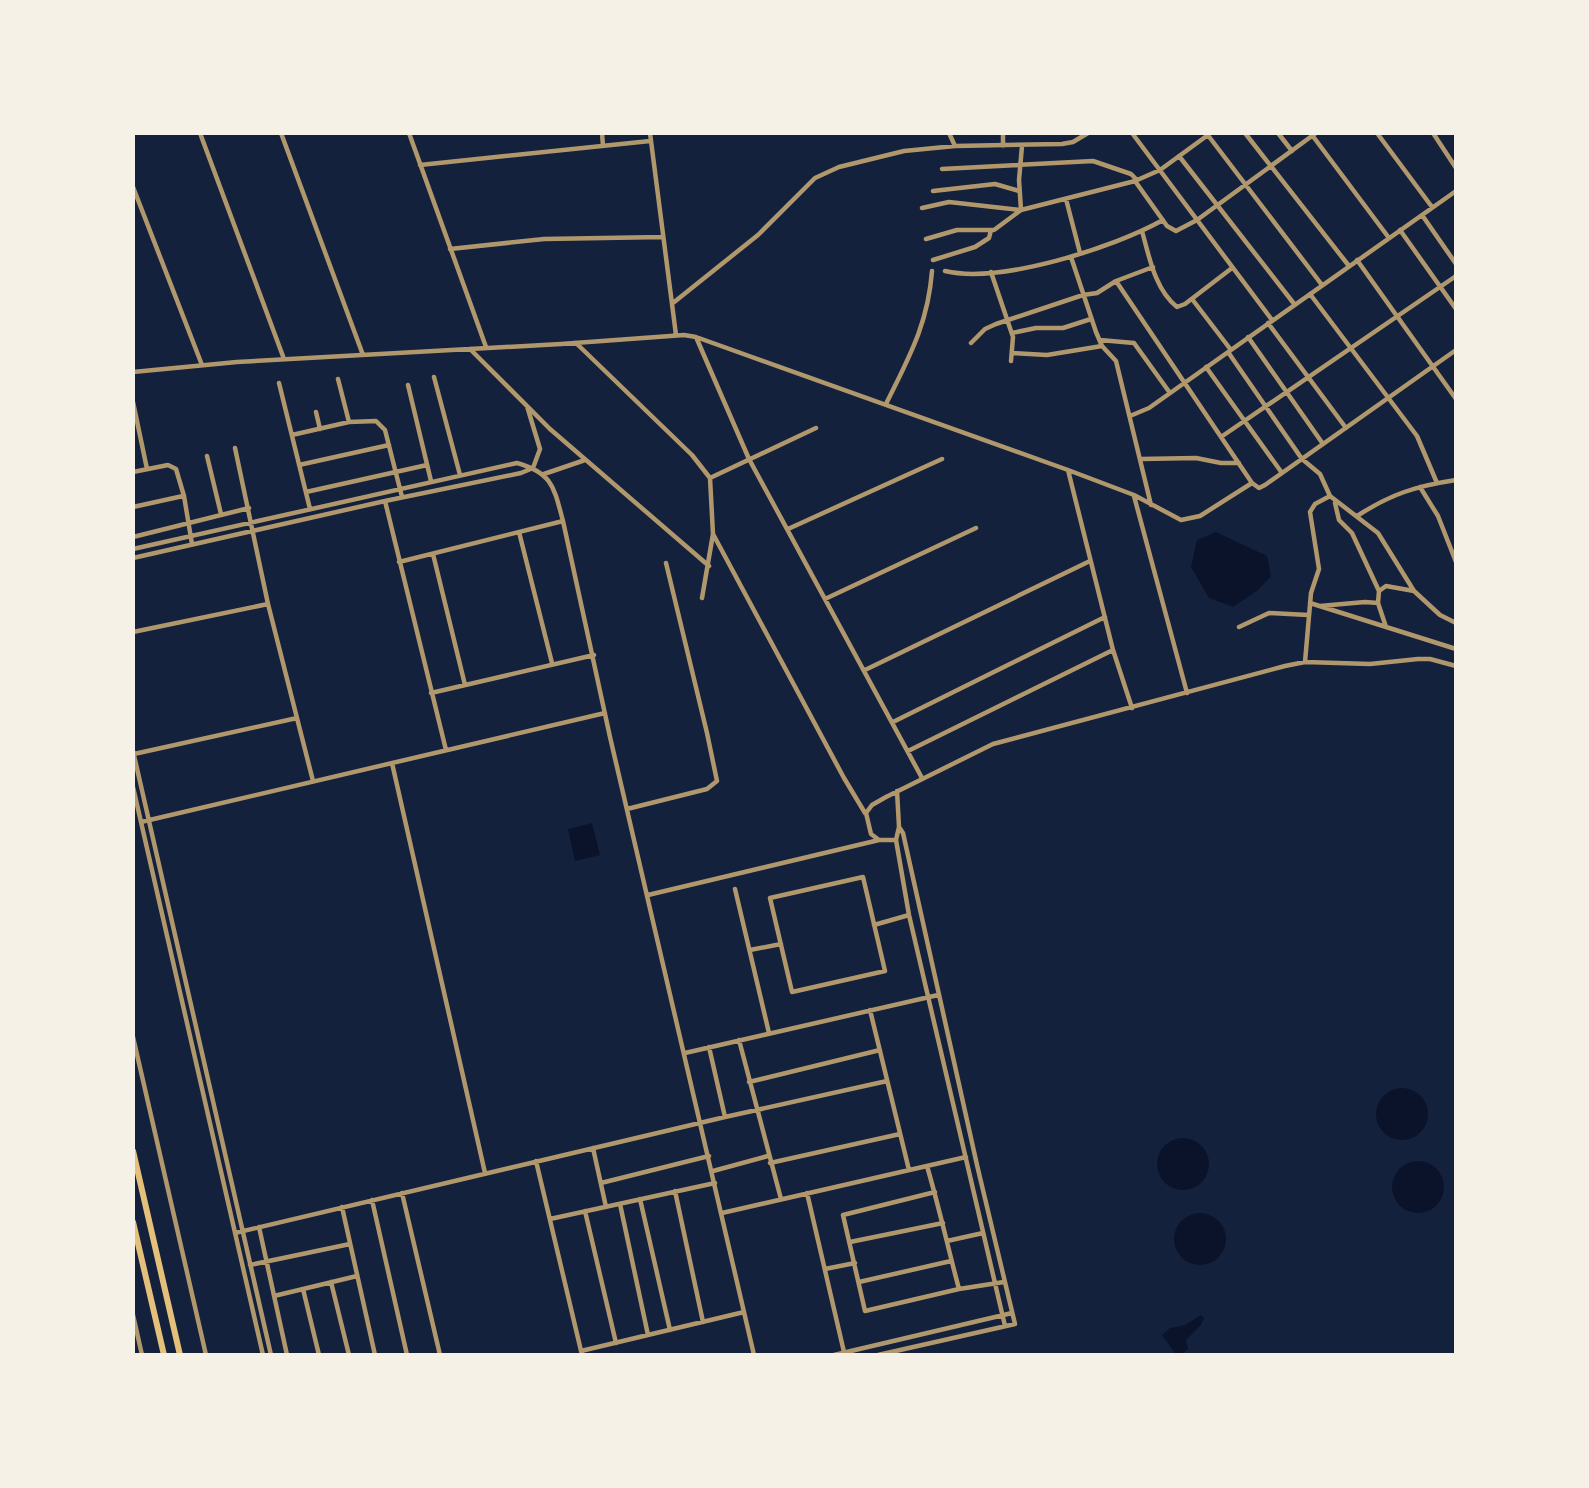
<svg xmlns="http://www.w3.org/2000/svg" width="1589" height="1488" viewBox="0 0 1589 1488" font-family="'Golos Text',sans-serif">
<rect width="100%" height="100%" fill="#14213d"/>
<path fill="#0b132b" d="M1216,532L1267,556L1271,576L1258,590L1233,607L1209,598L1191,567L1197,540Z
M592,823L600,855L575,861L568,829Z
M1376 1114a26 26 0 1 1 52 0a26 26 0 1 1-52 0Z
M1157 1164a26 26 0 1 1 52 0a26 26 0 1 1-52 0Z
M1392 1187a26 26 0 1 1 52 0a26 26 0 1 1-52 0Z
M1174 1239a26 26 0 1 1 52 0a26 26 0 1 1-52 0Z
M1201,1315L1204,1318L1201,1325L1186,1340L1188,1349L1181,1355L1175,1353L1162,1335L1170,1328L1185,1325Z"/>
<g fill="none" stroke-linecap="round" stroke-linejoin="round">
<path stroke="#b1986c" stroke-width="4.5" d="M200,133L284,359
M281,133L363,355
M409,133L486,347
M602,133L603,146
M650,133L676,335
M949,133L955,146
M1132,133L1272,320
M1245,133L1349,266
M1278,133L1292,151
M1377,133L1432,207
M1433,133L1456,168
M1207,134L1322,285
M1312,135L1389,238
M1003,146V133
M1179,156L1295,305
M420,165L650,141
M942,169L1093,161L1131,174L1137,180
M1135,181L1167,226L1176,231L1197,220L1316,133
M133,187L202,365
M933,191L995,184L1019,191
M1066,199L1080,253
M922,208L949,202L1021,210L1019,180L1022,146
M1422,215L1456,264
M1400,230L1456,309
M1142,231C1149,256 1155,290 1177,307L1185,304L1232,268
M926,239L957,230H994L1021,210L1135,181L1160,170L1208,135
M450,249L544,239L663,237
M1071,257L1096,332L1102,346L1116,361L1151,505
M933,260L975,247L989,238L991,230
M1357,260L1456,399
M945,271C1000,284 1113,248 1163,220
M991,272L1013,337L1011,361
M1116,281L1252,483L1259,488L1265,485L1456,350
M1310,294L1417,436L1437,483
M1192,299L1231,350
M673,303L758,235L815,178L839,167L904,151L955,146L1062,144L1073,142L1088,133
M1268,323L1346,428
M1012,333L1036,328H1063L1091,319
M696,337L749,459L922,778
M1248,337L1323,444
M1100,340L1134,343L1170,393
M576,343L692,455L710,478L713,534L702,598
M971,343L985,329L996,324L1083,295L1097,293L1116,281L1153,267
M470,349L550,429L709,566
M1228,352L1302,459L1320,474L1330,496L1378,533L1414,591L1440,615L1456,623
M1012,353L1047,355L1102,346
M1206,367L1282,473
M133,372L237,362L561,344L684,335L696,337L1068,470L1134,495L1181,520L1200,516L1252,483
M434,377L460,475
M338,379L349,422
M279,383L310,509
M408,385L431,481
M133,402L147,469
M886,404C909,357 928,324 932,271
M316,412L320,429
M1130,416L1149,408L1456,191
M292,435L349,422L376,421L385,430L402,497
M1221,437L1456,276
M235,448L268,604L313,781
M207,456L221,514
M1141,459L1196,458L1221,463H1239
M299,465L389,445
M1068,470L1113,650L1132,708
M133,472L168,465L176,469L184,496L192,544
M544,474L585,460
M710,478L816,428
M1420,487L1438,516L1456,562
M306,492L427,465
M1134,496L1187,693
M385,501L446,750
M1335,503L1339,520L1352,533L1379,591
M133,507L183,496
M1357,516C1391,494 1416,486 1456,480
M788,529L942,459
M519,532L552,663
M713,534L844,778L865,813
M133,537L249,508
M133,549L517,463C553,473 554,488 563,521L610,737L754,1355
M433,554L465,685
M133,558L385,501L521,473L533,468L540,449L527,406
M399,562L563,521
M825,599L976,528
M1310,603L1456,649
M1320,606L1365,602L1378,603
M1239,627L1269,613L1308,615
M1386,627L1378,603L1379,591L1386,586L1414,591
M133,632L268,604
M1305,662L1311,593L1319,569L1310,512L1315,504L1330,496
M865,670L1090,561
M431,693L594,655
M893,722L1105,617
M133,751L271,1355
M908,751L1113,650
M134,754L297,718
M392,763L485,1173
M133,787L263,1355
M897,791L899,827L896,840L909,915L1005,1326
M627,809L707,789L717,781L707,733L666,563
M141,822L605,713
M896,840H879L871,834L866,813L872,805L886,797L993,744L1285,666L1305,662L1370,664L1418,659H1430L1456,666
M863,877L885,971L792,992L770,898Z
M735,889L769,1033
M648,895L879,840
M874,925L909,915
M750,950L781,944
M870,1010L909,1170
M133,1037L206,1355
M739,1040L781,1199
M709,1047L725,1117
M685,1053L938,995
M749,1082L880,1050
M593,1148L606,1207
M536,1161L582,1355
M770,1163L900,1134
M927,1166C939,1207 948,1248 959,1289L865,1311L843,1215L935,1192
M713,1171L768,1156
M601,1183L709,1156
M675,1191L703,1322
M402,1193L440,1355
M807,1193L844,1352
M640,1199L670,1330
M372,1200L407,1355
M620,1204L648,1335
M342,1207L375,1355
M585,1211L616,1343
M722,1213L966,1157
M550,1219L715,1183
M259,1227L287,1355
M235,1233L725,1117L887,1081
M947,1241L983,1233
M850,1242L943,1223
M250,1265L350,1244
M825,1269L855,1263
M331,1282L349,1355
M859,1282L951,1261
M303,1289L319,1355
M959,1289L1004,1282
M274,1296L357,1276
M133,1315L142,1355
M581,1351L744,1312
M834,1355L1012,1313
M878,1355L1015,1324L977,1165L903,833L899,827"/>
<path stroke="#e5c07b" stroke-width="6" d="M133,1151L180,1355
M133,1222L164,1355"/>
</g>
<rect width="1589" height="1488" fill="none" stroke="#f6f1e7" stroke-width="270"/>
</svg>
